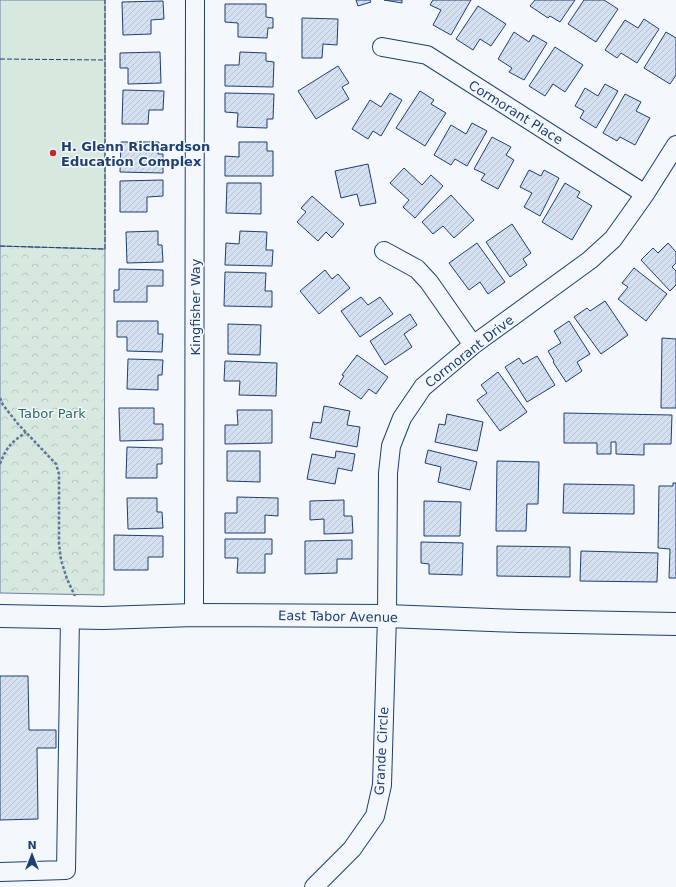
<svg xmlns="http://www.w3.org/2000/svg" width="676" height="887" viewBox="0 0 676 887" font-family="'DejaVu Sans',sans-serif">
<defs>
<pattern id="park-crowns" width="20" height="18" patternUnits="userSpaceOnUse"><rect width="20" height="18" fill="#d7e8df"/><path d="M2 6a3 3 0 1 1 6 0M12 15a3 3 0 1 1 6 0" fill="none" stroke="#b8c8c3"/></pattern>
<pattern id="building-hatch" width="6" height="6" patternUnits="userSpaceOnUse"><rect width="6" height="6" fill="#d5e0f0"/><path d="M-1 1l2-2M0 6l6-6M5 7l2-2" fill="none" stroke="#b6c1d1"/></pattern>
</defs>
<rect width="100%" height="100%" fill="#f4f7fb"/>
<path fill="url(#park-crowns)" stroke="#687fa3" d="M0,246L105,249L104,595L0,593Z"/>
<path fill="#d7e8df" stroke="#687fa3" d="M0,0H105V249L0,246Z"/>
<path fill="url(#building-hatch)" stroke="#1d3f73" d="M356,0H370L371,2L358,6Z
M384,0H402V3Z
M433,0H471L451,35L433,25L441,10L430,5Z
M535,0H575L560,22L550,16L548,18L530,6Z
M584,0H604L618,9L596,42L568,24Z
M163,1L164,19L151,20V34L123,35L122,2Z
M225,4H266V17L273,18V28H268L267,38L238,37V23L225,22Z
M478,6L506,24L491,46L480,39L473,50L456,39Z
M302,18L338,19L337,45L323,44L322,58H302Z
M644,19L659,29L637,63L621,53L617,58L605,50L625,20L638,28Z
M514,32L529,42L533,35L547,43L524,80L509,72L512,68L498,59Z
M666,32L676,38V75L670,84L644,68Z
M555,47L583,65L565,92L553,84L545,96L529,86Z
M160,52L161,83L128,84V68H120V53Z
M240,52L266,53V61L274,62L273,87L225,86V65H239Z
M338,66L349,83L342,87L349,99L316,119L298,91Z
M605,84L618,91L596,128L580,118L584,111L575,106L585,88L598,96Z
M123,90L164,91L163,110H149L148,124H122Z
M420,91L434,100L431,104L446,113L425,146L396,128Z
M225,93L274,94L273,119H267V128L237,127L238,113L225,112Z
M390,93L402,100L381,136L373,131L368,139L352,129L370,100L381,107Z
M625,94L641,102L636,111L650,118L635,145L620,137L617,141L603,133Z
M472,123L487,131L467,166L455,159L451,165L434,155L451,125L466,134Z
M492,137L511,147L506,155L514,160L498,189L481,180L485,174L474,169Z
M121,142H159L158,154H163V173L120,172Z
M239,142H267V151H273V176H225V156L239,157Z
M368,164L376,203L360,206L357,194L341,198L335,171Z
M404,168L422,185L431,175L443,186L415,218L403,207L409,200L390,183Z
M529,170L541,176L544,170L559,178L540,216L524,207L532,193L520,187Z
M163,180V196L147,197V212H120V181Z
M227,183H261V214L226,213Z
M565,183L580,192L577,197L592,206L572,240L542,222Z
M451,195L474,220L454,238L443,226L433,234L422,222Z
M312,196L344,224L332,238L326,232L318,241L297,222L306,212L301,208Z
M512,224L531,253L523,259L527,265L510,277L486,242Z
M158,231V245H162L163,262L127,263L126,232Z
M240,231L267,232L266,250H273L272,266L225,265L226,243L239,244Z
M477,243L505,282L488,294L480,282L469,290L449,263Z
M668,243L676,252V263L672,267L676,271V285L670,291L641,260L653,248L658,253Z
M634,268L667,294L646,321L618,299L628,287L622,283Z
M119,269L163,270V286H147V302H114V290H119Z
M325,270L332,279L338,274L350,288L319,314L300,291Z
M225,272L266,273L265,291H272V307L224,306Z
M361,297L368,305L380,297L393,314L360,337L341,311Z
M605,301L628,335L601,354L574,317L587,308L590,311Z
M410,314L417,325L404,334L412,347L385,365L370,341Z
M117,321H158V334H163L162,352L127,351V337H117Z
M569,321L590,354L577,362L582,371L566,382L553,362L554,361L548,351L561,343L554,331Z
M228,324L261,325L260,355L228,354Z
M662,338L676,339V408H661Z
M357,355L388,377L376,394L369,389L361,399L339,384L344,376L342,375Z
M537,356L555,385L527,402L505,367L519,358L523,364Z
M128,359L163,360L162,375H158V390L127,389Z
M225,361L277,363L276,396L239,395L240,381H224Z
M498,372L527,412L500,431L477,400L487,393L481,385Z
M324,406L350,411L347,425L360,427L357,447L310,438L313,422L321,423Z
M119,408H154V424H163V440L120,441Z
M237,410H272V443L225,444V425H238Z
M564,413L672,415L671,444H644V455L616,454V442H611V454H597V443H564Z
M447,414L483,422L477,451L435,442L439,424L445,425Z
M127,447L162,448V464H157V478H126Z
M428,450L477,462L470,490L438,482L441,467L425,463Z
M227,451H260V482L227,481Z
M336,451L355,454L352,471L338,468L335,484L307,479L312,454L335,458Z
M497,461L539,462L538,504H527L526,531H496Z
M673,483H676V578H669L670,549L658,548L659,486H673Z
M564,484L634,485V514L563,513Z
M237,497L278,498V516L265,515V533H225V513H237Z
M127,498H157V512H162L163,528L128,529Z
M344,500V516H352L353,533L324,534V519L310,520V501Z
M424,501L461,502L460,536H424Z
M114,535L163,536V557H148V570H114Z
M225,539H272V554H265V573H237L238,558H225Z
M352,540V559H337V573L305,574V541Z
M421,542L463,543L462,575L429,574V564L421,563Z
M497,546L570,547V577L497,576Z
M581,551L658,553L657,582L580,581Z
M0,676H28L29,730H56V748H37L38,819L0,820Z"/>
<g fill="none" stroke-linecap="round" stroke-linejoin="round">
<defs>
<path id="minor" d="M382,47L427,55L645,194
M384,251L417,269L429,282L473,345
M194,615L195,0
M0,872L66,870L70,617
M314,887L352,849L375,816L382,785L387,616L388,473L391,446L402,418L423,387L473,345L590,260L613,239L645,194L676,145"/>
<path id="major" d="M0,616L103,618L194,615L387,616L519,621L676,624"/>
</defs>
<use href="#minor" stroke="#1d3f73" stroke-width="20"/>
<use href="#major" stroke="#1d3f73" stroke-width="24"/>
<path stroke="#5e769c" stroke-width="2.5" stroke-dasharray="3 2" stroke-linecap="butt" d="M0,398L3,405L18,424L56,464L59,474V544L61,560L67,579L75,596
M0,464C7,446 11,443 26,432"/>
<use href="#minor" stroke="#f4f7fb" stroke-width="18"/>
<use href="#major" stroke="#f4f7fb" stroke-width="22"/>
<path stroke="#1d3f73" stroke-width="1" stroke-dasharray="5 2" stroke-linecap="butt" d="M0,59L105,60
M0,246L105,249V0"/>
</g>
<circle fill="#c62828" stroke="#f4f7fb" stroke-width="1.5" cx="53" cy="153" r="4"/>
<g text-anchor="middle" stroke-width="3" stroke-linejoin="round" paint-order="stroke">
<g font-size="13" fill="#1d3f73" stroke="#f4f7fb">
<text transform="translate(516 112) rotate(32)" y="5">Cormorant Place</text>
<text transform="translate(195 307) rotate(-90)" y="5">Kingfisher Way</text>
<text transform="translate(469 351) rotate(-38)" y="5">Cormorant Drive</text>
<text transform="translate(338 616) rotate(1)" y="5">East Tabor Avenue</text>
<text transform="translate(381 751) rotate(-87)" y="5">Grande Circle</text>
</g>
<g font-size="13" font-weight="bold" fill="#1d3f73" stroke="#f4f7fb" text-anchor="start">
<text x="61" y="151">H. Glenn Richardson<tspan x="61" dy="15">Education Complex</tspan></text>
</g>
<g font-size="13" fill="#2c6c60" stroke="#f4f7fb">
<text x="52" y="418">Tabor Park</text>
</g>
</g>
<g transform="translate(32 855)" stroke="#f4f7fb" stroke-width="3" paint-order="stroke">
<path d="M0-3L7 15L0 10L-7 15Z" fill="#1d3f73"/>
<text y="-6" font-size="11" font-weight="bold" text-anchor="middle" fill="#1d3f73">N</text>
</g>
</svg>
